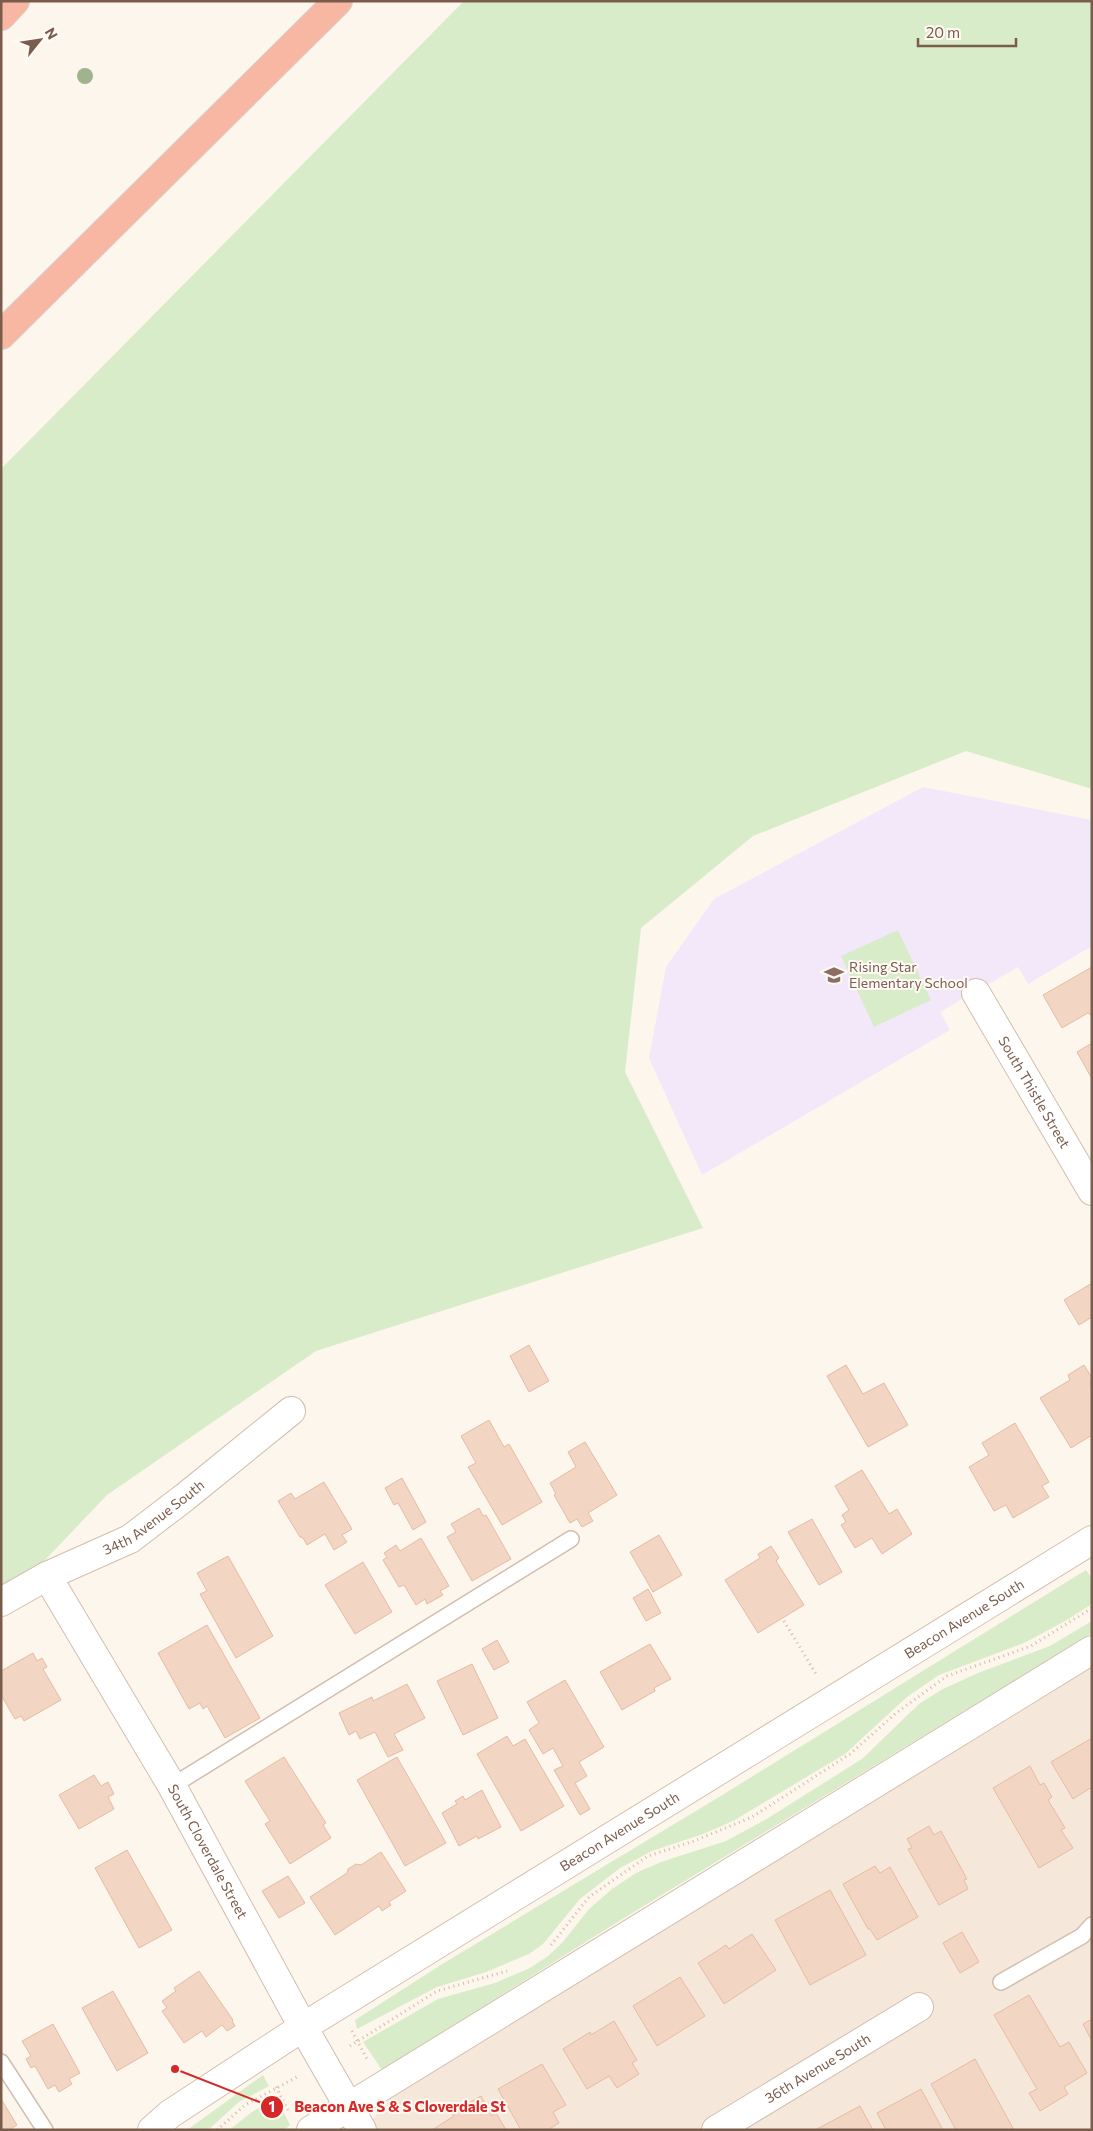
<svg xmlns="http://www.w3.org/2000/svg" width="1093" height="2131" viewBox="0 0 1093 2131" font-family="Commissioner,sans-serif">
<rect width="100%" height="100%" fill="#fdf6ec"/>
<path fill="#f5e8da" d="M1092,1666V2130H378L372,2120L403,2084Z"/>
<path fill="#f3e8fa" d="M923,787L1092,820V946L1028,984L1018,967L940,1012L950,1030L702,1175L649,1058L666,967L714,899Z"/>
<path fill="#d8ecc9" d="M464,1H1092V789L966,751L753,836L641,928L625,1072L703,1228L316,1351L107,1495L25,1581L1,1593V469Z
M898,930L931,1000L874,1027L841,956Z
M1086,1570L1092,1579V1604L1067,1620L1024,1643L939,1675L907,1697L845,1754L733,1821L703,1834L652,1851L620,1868L580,1899L543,1944L529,1954L486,1972L437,1987L357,2029L355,2020L444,1963L724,1794Z
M1092,1621V1633L624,1918L382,2070L363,2042L438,1999L495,1983L530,1968L548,1956L562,1943L589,1909L612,1889L636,1873L661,1862L726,1841L765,1820L862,1759L919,1704L941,1690L978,1673L1050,1646Z
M263,2075L269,2086L239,2102L208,2130H187Z
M276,2097L290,2125L284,2130H229L252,2112Z"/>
<path fill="#f3d5c3" stroke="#e6bba3" d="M1092,967V1016L1088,1013L1062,1028L1043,995Z
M1092,1043V1079L1077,1052Z
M1092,1283V1317L1079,1325L1064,1300Z
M529,1345L549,1381L529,1392L510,1356Z
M846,1365L863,1394L884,1383L908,1425L868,1447L827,1376Z
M1084,1365L1092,1378L1090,1384L1092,1387V1435L1071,1448L1040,1398L1070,1380L1068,1375Z
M489,1420L504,1447L509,1444L542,1502L502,1525L468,1467L476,1463L461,1436Z
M1015,1423L1049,1482L1042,1486L1049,1497L1013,1518L1006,1505L994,1511L969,1467L989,1455L982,1443Z
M585,1442L617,1495L588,1513L593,1521L582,1527L577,1519L570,1523L554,1495L556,1494L550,1483L576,1467L568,1452Z
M862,1470L889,1514L897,1509L912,1534L882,1554L872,1538L855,1548L841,1525L846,1522L842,1515L849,1510L835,1486Z
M402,1478L426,1522L413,1530L398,1503L394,1505L385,1488Z
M324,1482L352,1529L342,1535L347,1542L334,1550L325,1534L307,1545L303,1538L300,1537L278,1501L291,1493L295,1499Z
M479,1508L483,1516L486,1515L511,1559L472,1581L447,1537L456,1532L451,1524Z
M812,1519L842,1572L819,1585L788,1532Z
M659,1535L682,1575L653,1592L630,1552Z
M421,1538L449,1586L440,1591L443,1595L427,1604L425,1599L416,1605L404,1585L399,1587L383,1560L387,1557L384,1553L396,1545L400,1551Z
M771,1546L779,1558L776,1561L804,1605L758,1633L725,1580L760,1558L758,1554Z
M228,1556L273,1636L236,1658L200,1594L207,1591L197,1573Z
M363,1562L392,1612L355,1634L325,1585Z
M648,1589L661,1613L646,1621L633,1598Z
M207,1625L260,1718L225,1738L207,1706L203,1709L200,1703L189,1709L158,1653Z
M497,1640L509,1662L494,1670L482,1649Z
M650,1644L671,1679L654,1688L655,1691L622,1710L600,1672Z
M33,1653L37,1661L42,1658L47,1667L43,1669L61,1700L24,1721L21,1716L15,1719L1,1695V1671Z
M472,1664L498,1718L463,1735L437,1681Z
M565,1680L604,1747L579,1762L587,1776L575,1783L590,1809L580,1815L554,1770L563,1766L553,1748L543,1754L529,1730L539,1723L527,1702Z
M407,1684L425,1718L394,1734L403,1750L388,1757L375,1732L360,1739L356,1731L349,1735L339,1713L372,1697L373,1701Z
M507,1736L513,1746L525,1739L564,1806L521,1831L477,1754Z
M1092,1738V1787L1073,1799L1051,1762Z
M284,1757L326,1823L323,1825L331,1838L290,1864L265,1824L270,1821L245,1781Z
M397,1757L446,1843L405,1866L357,1780Z
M1030,1766L1040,1785L1044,1783L1052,1797L1048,1800L1065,1828L1061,1830L1073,1848L1039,1868L993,1788Z
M94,1775L101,1786L108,1782L114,1794L108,1797L114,1809L79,1829L59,1795Z
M482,1790L501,1827L478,1839L477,1836L459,1846L442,1813L457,1804L455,1801L463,1796L465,1800Z
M929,1826L934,1835L941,1831L967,1879L964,1880L968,1889L939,1905L908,1849L912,1848L907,1839Z
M127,1850L172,1930L139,1948L95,1868Z
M381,1852L406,1891L389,1902L391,1905L382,1911L379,1906L335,1935L310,1897L347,1873L348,1869L356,1864L361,1865Z
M875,1866L880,1873L890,1867L918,1917L877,1940L870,1929H868L843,1884Z
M288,1876L305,1903L279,1918L262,1891Z
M830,1890L866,1955L810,1985L775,1920Z
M962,1932L979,1962L960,1973L943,1943Z
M752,1934L776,1970L724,2004L698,1963L726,1945L729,1949Z
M199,1971L233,2020L232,2021L235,2026L227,2031L222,2025L206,2037L202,2031L184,2043L162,2011L167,2008L162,2001L176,1991L174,1988Z
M680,1977L705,2016L657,2046L633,2006Z
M113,1991L148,2053L117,2071L82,2008Z
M1029,1995L1060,2047L1069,2042L1087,2073L1064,2087L1068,2094L1040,2111L1029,2093L1037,2089L994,2015Z
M1092,2019V2041L1083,2024Z
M614,2021L637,2060L632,2063L639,2074L617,2088L609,2076L587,2089L563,2049L590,2032L591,2035Z
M53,2024L80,2073L69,2079L72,2084L59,2092L55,2085L48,2089L35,2066L31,2068L26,2059L31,2056L22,2041Z
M975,2059L1014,2130H956L931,2084Z
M542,2064L566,2105L553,2112L559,2123L548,2130H521L498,2089Z
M921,2089L943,2130H886L877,2113Z
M481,2096L492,2116L496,2113L506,2130H432L454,2116L452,2113Z
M1,2099L17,2125L9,2130H1Z
M860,2106L873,2130H817V2129Z"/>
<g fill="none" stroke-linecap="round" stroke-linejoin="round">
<defs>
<path id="service" d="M172,1786L571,1539
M1001,1982L1082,1936L1092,1925
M1,2062L45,2130"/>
<g id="minor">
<path id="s1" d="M976,993L1092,1191"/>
<path id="s2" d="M47,1576L172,1786L303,2027"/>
<path id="s3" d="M1,1602L47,1576L130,1539L185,1497L291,1411"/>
<path id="s4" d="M716,2130L919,2007"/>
</g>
<path id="tertiary" d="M303,2027L362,2130"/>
<g id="secondary">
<path id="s5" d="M152,2130L170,2114L303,2027L1092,1540"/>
<path d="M311,2130L1092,1650"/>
</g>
<path id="motorway" d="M1,16L15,1
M1,335L338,1"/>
</defs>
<use href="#service" stroke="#d1beb0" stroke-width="18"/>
<use href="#minor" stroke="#d1beb0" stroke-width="30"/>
<use href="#tertiary" stroke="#d1beb0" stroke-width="30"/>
<use href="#secondary" stroke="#d6c0b0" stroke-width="30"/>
<use href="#motorway" stroke="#dad1cd" stroke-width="30"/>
<path stroke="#d9b8a5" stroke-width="3" stroke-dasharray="1 4" stroke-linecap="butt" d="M784,1621L816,1674
M551,1945L589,1897L648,1856L694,1841L752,1817L850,1754L896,1713L947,1676L1031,1646L1092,1608
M352,2031L368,2061
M350,2046L437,1991L507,1971
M276,2087L288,2110
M217,2130L245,2105L297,2077"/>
<use href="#service" stroke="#fff" stroke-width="15"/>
<use href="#minor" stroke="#fff" stroke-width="28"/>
<use href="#tertiary" stroke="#fff" stroke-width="28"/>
<use href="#secondary" stroke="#fff" stroke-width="28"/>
<use href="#motorway" stroke="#f7b7a3" stroke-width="28"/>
</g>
<circle fill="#a0b28e" cx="85" cy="76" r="8"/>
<defs>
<symbol id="school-bare" viewBox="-9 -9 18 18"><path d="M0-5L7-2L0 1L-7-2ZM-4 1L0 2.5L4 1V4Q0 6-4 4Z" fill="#8d6e63" stroke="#fffaf3" stroke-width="2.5" paint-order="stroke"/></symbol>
</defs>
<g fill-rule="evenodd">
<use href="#school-bare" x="820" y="961" width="28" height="28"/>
</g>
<g text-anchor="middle" stroke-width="4" stroke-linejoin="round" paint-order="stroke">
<g font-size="14" fill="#785e54" stroke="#fffaf3" text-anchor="start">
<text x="849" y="972">Rising Star<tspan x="849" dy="16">Elementary School</tspan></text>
</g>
<g font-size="14" fill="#7a5c4d" stroke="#fffaf3">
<text dy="5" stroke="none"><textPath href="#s1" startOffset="115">South Thistle Street</textPath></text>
<text dy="5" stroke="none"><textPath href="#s3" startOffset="175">34th Avenue South</textPath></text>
<text dy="5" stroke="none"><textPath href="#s5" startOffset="960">Beacon Avenue South</textPath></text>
<text dy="5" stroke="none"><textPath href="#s5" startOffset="555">Beacon Avenue South</textPath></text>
<text dy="5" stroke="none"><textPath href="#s2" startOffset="319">South Cloverdale Street</textPath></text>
<text dy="5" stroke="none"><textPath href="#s4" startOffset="119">36th Avenue South</textPath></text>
</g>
</g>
<path fill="none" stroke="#d62828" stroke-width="2" d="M175 2069L272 2107"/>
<g fill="#d62828" stroke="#fffaf3" stroke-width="2">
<circle cx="175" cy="2069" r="5"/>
<circle cx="272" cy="2107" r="12"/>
</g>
<g font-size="15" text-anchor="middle" font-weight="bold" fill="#fff">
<text x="272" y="2112">1</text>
</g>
<g font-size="15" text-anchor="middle" font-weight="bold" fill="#d62828" stroke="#fffaf3" stroke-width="4" stroke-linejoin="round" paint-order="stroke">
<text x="400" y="2112">Beacon Ave S &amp; S Cloverdale St</text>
</g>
<rect width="1093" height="2131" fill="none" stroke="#7a5c4d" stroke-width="5"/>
<g transform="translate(40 40) rotate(60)" stroke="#fffaf3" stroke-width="4" paint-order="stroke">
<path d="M0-4L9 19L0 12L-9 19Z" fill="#7a5c4d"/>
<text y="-8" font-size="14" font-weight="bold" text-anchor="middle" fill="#7a5c4d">N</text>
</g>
<path d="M918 38v8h98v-8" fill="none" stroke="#7a5c4d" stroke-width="2.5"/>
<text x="926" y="38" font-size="15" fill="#7a5c4d" stroke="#fffaf3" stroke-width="4" paint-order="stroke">20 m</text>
</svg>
